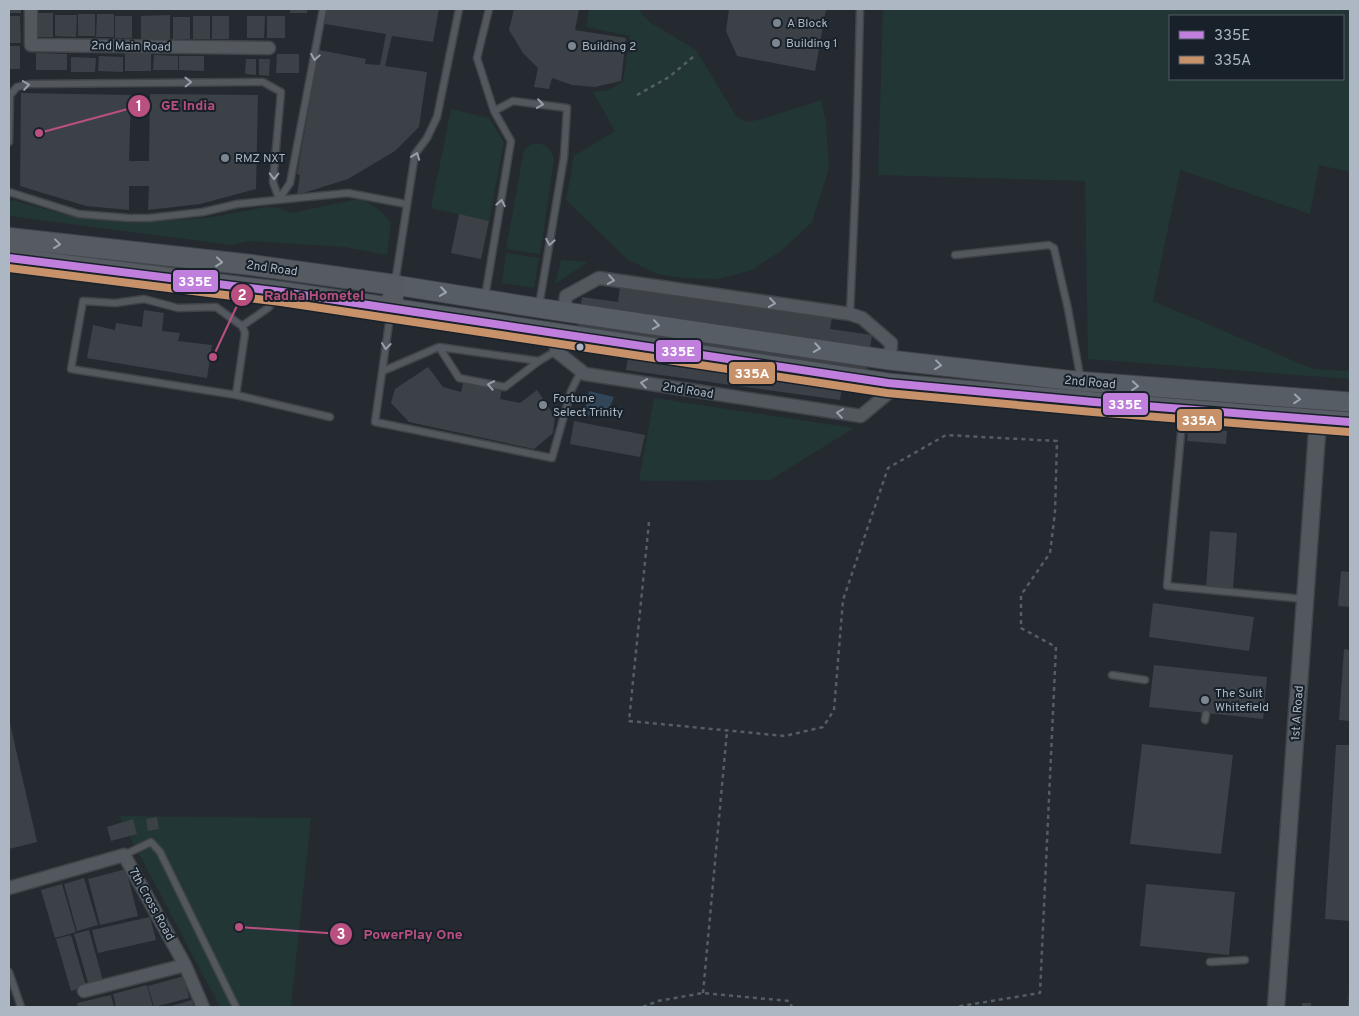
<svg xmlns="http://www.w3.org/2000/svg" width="1359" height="1016" viewBox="0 0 1359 1016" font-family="Overpass,sans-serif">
<rect width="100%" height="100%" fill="#242a30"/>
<path fill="#223636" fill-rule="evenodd" d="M589,9H640L641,13L651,23L696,50L736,116L746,122L763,119L821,100L826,122L829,168L812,222L782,250L752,270L718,279L683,278L657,274L627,259L566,200L574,156L615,131L593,92L608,90L623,82L630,36L586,27Z
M883,9H1350V172L1319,165L1310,214L1180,170L1153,301L1313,369L1350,371V379L1088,359L1085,181L878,175ZM1170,16H1343V79H1170Z
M451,109L489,118L504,142L489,221L431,208Z
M532,144C544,142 552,148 554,160L540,254L506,249L524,150Z
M359,199C373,204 382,211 391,223L387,255L345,247L249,241L231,245L9,216L10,201L15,200L25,204L76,217L132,223L206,218L267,207L280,208L291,213Z
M506,253L539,258L534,288L502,283Z
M561,260L588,262L555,284Z
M654,398L854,428L770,480L647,481L639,480Z
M119,816L311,818L291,1006L220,1007Z"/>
<path fill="#314659" d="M589,391L614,397C608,414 601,417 584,415Z"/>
<path fill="#3c4147" d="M9,9H21V13H9Z
M290,9H307V13H290Z
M327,9H439L433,42L392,36L385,66L427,72L419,127L395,151L348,179L297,195L300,175L297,174L319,50L366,59L365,64L380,65L386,34L325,24Z
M514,9H579L575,30L626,38L621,81L595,87L572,85L552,78L549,89L534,87L538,68L523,53L509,30Z
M729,9H826L815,71L737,56L726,31Z
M35,13H53V37H35Z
M78,14H95V36H78Z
M97,14H114V37H96Z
M55,15H77L76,37L55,36Z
M170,15V39L141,40V16Z
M9,16H20L21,43H9Z
M115,16H132V38H115Z
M193,16H210V39H193Z
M212,16H229V39H212Z
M247,16H265L264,38H247Z
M267,16H285V38H267Z
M173,17H190V39H173Z
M9,46H20V69H9Z
M125,52H151V71H125Z
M36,53L67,54V70H36Z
M277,54H299V73H276Z
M154,55L178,56V70H153Z
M99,56L123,57V72L98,71Z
M179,56H204V71L179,70Z
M71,57L96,58L95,72H71Z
M246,59H256V75L245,74Z
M259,59H270L269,76L259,75Z
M21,93L131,95L129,161H149L150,94L258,95L256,189L200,204L148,210L149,186H129V210L86,206L20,186Z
M459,214L489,221L481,259L451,253Z
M620,288L832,317L830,329L872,335L864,390L842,387L840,400L731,385L626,370L628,357L574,350L582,297L618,302Z
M144,310L164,313L162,331L180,333L178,341L212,345L207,378L87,358L93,325L115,330L116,323L142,327Z
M428,367L443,387L461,392L465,375L503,383L500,399L520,403L537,390L555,417L553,433L534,449L409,422L391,403L395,389Z
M574,421L645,435L640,457L570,444Z
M1188,428L1227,431L1226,444L1187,441Z
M1210,531L1237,533L1233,590L1206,588Z
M1341,571L1350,572V607L1338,606Z
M1153,603L1254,617L1249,651L1149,637Z
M1344,649L1350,650V721L1339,720Z
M1154,665L1267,677L1263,719L1149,707Z
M9,719L37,842L9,849Z
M1142,744L1233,755L1221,854L1130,844Z
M1336,745H1350V921L1325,919Z
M157,817L159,829L148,831L146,819Z
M133,819L137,834L111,841L107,827Z
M126,869L138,916L100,925L88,879Z
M84,878L98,925L77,931L64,884Z
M62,884L76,932L55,938L41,890Z
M1146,884L1235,892L1229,955L1140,946Z
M150,917L156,940L98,953L92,930Z
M89,930L103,981L89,986L74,934Z
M71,935L86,986L71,991L56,939Z
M184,976L189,998L154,1007L148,986Z
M147,985L153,1007H116L113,994Z
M1349,989H1350V1007H1348Z
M111,995L114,1007H78L77,1003Z
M192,1000L194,1007H168Z
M1302,1003H1311V1007H1302Z"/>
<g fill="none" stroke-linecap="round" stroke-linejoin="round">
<defs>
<path id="service" d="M494,111L513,101L567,108L564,157L539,306
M9,142L10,95L17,87L29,84L263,82L281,92L273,182L279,199
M9,192L79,214L129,218H149L203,212L237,204L348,193L406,204
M279,199L290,183L323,9
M955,255L1049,245L1054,248L1068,309L1081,381
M395,283L415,154L427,138L437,117L459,9
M485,297L511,141L494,111L477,58L489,9
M391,309L375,422L552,458L571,391L581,371
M850,314L856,174L860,9
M242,326L245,333L236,395L71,369L83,301L115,303L144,299L178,308L216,307L242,326L268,308L279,295
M439,347L459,378L505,387L539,361L556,351
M383,371L439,347L539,361
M236,395L330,417
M1183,412L1167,586L1304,599
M1112,675L1145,680
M1205,720L1206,714
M124,855L151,842L160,852L236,1007
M1210,962L1245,960
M9,972L21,1007"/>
<path id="minor" d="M31,9V45L269,48
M564,312L566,296L599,278L850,314L862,318L891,343L890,360
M558,333L556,351L585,374L861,416L886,395L888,383
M9,888L124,855L185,965L203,1007
M84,991L185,965"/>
<path id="tertiary" d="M1276,1007L1318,419"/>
<path id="secondary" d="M395,285L539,308L890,360L1076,381L1350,402
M391,308L888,383L1094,402L1350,422"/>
<path id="primary" d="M9,238L252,265L395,285L391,308L282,292L9,258"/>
</defs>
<use href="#service" stroke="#404449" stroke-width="9"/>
<use href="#minor" stroke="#404449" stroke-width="15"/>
<use href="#tertiary" stroke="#404449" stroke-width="19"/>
<use href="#secondary" stroke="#404449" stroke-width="21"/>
<use href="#primary" stroke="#41474d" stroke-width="22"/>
<path stroke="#565d63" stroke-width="2.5" stroke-dasharray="4 4" stroke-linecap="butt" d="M637,95L669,77L693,57
M649,522L629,721L785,736L823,727L834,710L843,600L888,468L946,435L1057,441L1055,512L1050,553L1021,595V628L1056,647L1040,993L955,1007
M703,993L727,731
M643,1007L658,1001L703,993L789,1001L792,1007"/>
<use href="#service" stroke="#53585f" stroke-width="6"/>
<use href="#minor" stroke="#53585f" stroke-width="12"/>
<use href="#tertiary" stroke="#53585f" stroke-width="16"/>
<use href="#secondary" stroke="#575d64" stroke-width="19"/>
<use href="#primary" stroke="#565b61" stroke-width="20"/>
<defs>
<path id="bus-1" d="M9,258L282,292L888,383L1094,402L1350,422"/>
<path id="bus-2" d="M9,268L281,302L887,393L1093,412L1349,432"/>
</defs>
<use href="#bus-1" stroke="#18212a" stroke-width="11"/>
<use href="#bus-2" stroke="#18212a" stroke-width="11"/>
<use href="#bus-1" stroke="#c07fdc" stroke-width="8"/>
<use href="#bus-2" stroke="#c7916a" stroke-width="8"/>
</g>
<defs><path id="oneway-chevron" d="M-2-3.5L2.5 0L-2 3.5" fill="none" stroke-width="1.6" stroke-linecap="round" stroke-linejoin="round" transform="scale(1.25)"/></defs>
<g stroke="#969faa">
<use href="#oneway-chevron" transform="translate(315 57) rotate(100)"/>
<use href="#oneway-chevron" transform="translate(188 82) rotate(-1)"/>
<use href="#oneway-chevron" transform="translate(26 85) rotate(-9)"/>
<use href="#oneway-chevron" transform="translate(540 104) rotate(8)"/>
<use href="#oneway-chevron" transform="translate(416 156) rotate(-70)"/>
<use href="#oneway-chevron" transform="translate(274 176) rotate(91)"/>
<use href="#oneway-chevron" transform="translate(501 203) rotate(-80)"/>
<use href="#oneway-chevron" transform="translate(550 242) rotate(100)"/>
<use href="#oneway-chevron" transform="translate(611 280) rotate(8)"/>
<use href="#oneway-chevron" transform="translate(772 303) rotate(8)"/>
<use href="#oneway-chevron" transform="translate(386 346) rotate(97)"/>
<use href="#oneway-chevron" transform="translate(644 383) rotate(-171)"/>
<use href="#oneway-chevron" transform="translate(491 385) rotate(-169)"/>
<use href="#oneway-chevron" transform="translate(840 413) rotate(-172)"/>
</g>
<g stroke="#9ba5af">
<use href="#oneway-chevron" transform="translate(57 244) rotate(7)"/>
<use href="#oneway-chevron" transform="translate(219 262) rotate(6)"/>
</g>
<g stroke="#9ba5b0">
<use href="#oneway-chevron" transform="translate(443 292) rotate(9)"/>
<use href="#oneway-chevron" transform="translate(656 325) rotate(8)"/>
<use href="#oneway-chevron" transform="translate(817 348) rotate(9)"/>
<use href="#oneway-chevron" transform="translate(938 365) rotate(7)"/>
<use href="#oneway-chevron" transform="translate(1135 386) rotate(5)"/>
<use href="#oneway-chevron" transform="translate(1297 399) rotate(5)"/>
</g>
<g fill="#7c8690" stroke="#18212a" stroke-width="2">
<circle cx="777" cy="23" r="5"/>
<circle cx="776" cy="43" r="5"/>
<circle cx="572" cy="46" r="5"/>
<circle cx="225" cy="158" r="5"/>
<circle cx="543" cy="405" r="5"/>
<circle cx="1205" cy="700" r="5"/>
</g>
<circle fill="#acb7c3" stroke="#18212a" stroke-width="2" cx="580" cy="347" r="4.5"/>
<g text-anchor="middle" stroke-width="4" stroke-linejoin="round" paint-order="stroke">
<g font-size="12" fill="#acb7c3" stroke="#18212a" text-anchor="start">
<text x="787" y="27">A Block</text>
<text x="786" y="47">Building 1</text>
<text x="582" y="50">Building 2</text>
<text x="235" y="162">RMZ NXT</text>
<text x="553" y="402">Fortune<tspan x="553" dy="14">Select Trinity</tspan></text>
<text x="1215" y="697">The Sulit<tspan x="1215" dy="14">Whitefield</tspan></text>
</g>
<g font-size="12" fill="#acb7c3" stroke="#18212a">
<text transform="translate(131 46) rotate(1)" y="4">2nd Main Road</text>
<text transform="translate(272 268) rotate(8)" y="4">2nd Road</text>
<text transform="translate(1090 382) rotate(5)" y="4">2nd Road</text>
<text transform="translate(688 390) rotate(9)" y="4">2nd Road</text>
<text transform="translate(1297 713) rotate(-86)" y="4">1st A Road</text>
<text transform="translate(152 904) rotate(61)" y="4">7th Cross Road</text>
</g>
</g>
<path fill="none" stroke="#ba507f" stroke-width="2" d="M39 133L139 106M213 357L242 295M239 927L341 934"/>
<g fill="#ba507f" stroke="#18212a" stroke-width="2">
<circle cx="39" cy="133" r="5"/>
<circle cx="213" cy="357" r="5"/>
<circle cx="239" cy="927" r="5"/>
<circle cx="139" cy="106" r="12"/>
<circle cx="242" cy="295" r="12"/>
<circle cx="341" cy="934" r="12"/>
</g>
<g font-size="15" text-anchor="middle" font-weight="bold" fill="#fff">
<text x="139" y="111">1</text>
<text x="242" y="300">2</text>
<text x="341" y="939">3</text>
</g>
<g font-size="14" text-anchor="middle" font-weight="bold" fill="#ba507f" stroke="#18212a" stroke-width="4" stroke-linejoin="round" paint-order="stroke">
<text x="188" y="110">GE India</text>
<text x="314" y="300">Radha Hometel</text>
<text x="413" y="939">PowerPlay One</text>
</g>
<g stroke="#18212a" stroke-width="2">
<rect x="172" y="269" width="47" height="24" rx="5" fill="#c07fdc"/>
<rect x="655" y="339" width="47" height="24" rx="5" fill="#c07fdc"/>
<rect x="728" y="361" width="48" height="24" rx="5" fill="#c7916a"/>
<rect x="1102" y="392" width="47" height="24" rx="5" fill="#c07fdc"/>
<rect x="1176" y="408" width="47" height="24" rx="5" fill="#c7916a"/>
</g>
<g font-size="14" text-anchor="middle" font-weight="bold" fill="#fff">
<text x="195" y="286">335E</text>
<text x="678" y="356">335E</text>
<text x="752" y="378">335A</text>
<text x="1125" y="409">335E</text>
<text x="1199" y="425">335A</text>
</g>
<rect width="1359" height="1016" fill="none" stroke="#acb7c3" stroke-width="20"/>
<rect x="1169" y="15" width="175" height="65" fill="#18212a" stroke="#535d67"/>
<rect x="1179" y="31" width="25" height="8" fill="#c07fdc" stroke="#535d67"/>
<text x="1214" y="40" font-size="15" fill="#acb7c3">335E</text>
<rect x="1179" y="56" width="25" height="8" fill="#c7916a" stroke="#535d67"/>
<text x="1214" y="65" font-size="15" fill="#acb7c3">335A</text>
</svg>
